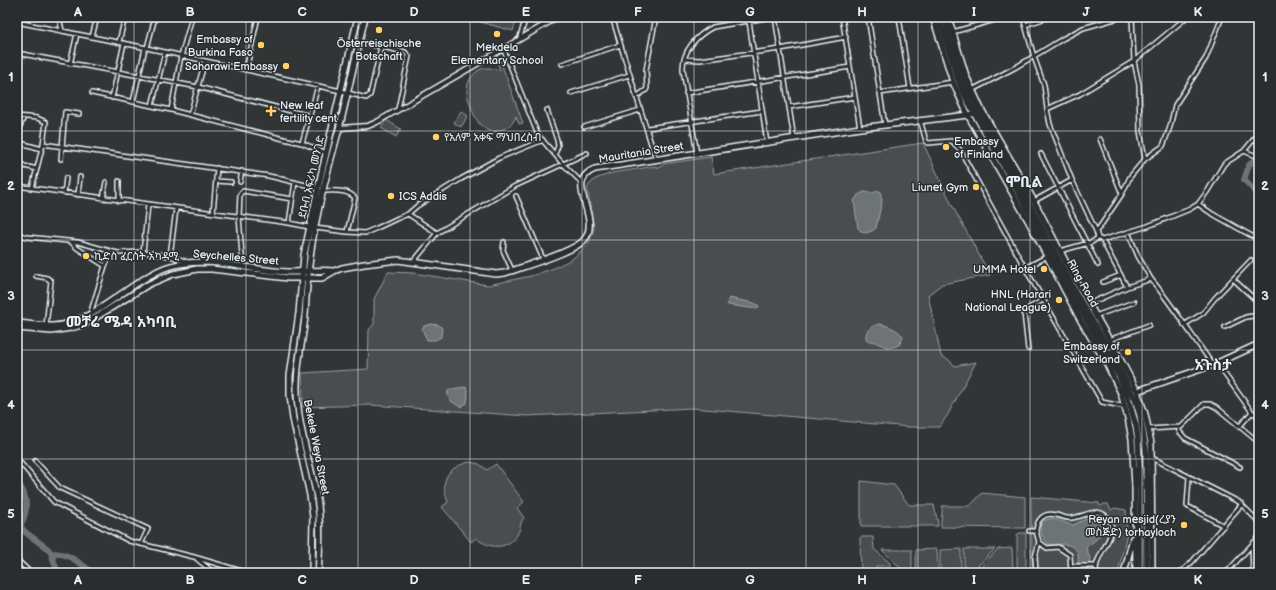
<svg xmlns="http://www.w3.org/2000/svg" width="1276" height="590" viewBox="0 0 1276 590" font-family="'Balsamiq Sans','Noto Sans Ethiopic',sans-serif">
<rect width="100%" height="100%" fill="#323536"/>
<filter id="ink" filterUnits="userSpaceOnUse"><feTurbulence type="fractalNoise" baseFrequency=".025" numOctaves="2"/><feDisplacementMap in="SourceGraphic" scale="8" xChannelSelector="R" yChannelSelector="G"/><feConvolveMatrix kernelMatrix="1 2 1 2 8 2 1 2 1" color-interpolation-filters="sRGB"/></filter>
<g filter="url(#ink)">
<path fill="#494d4f" stroke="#989fa4" d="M462,17H517L513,31Z
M500,60L523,123L519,124L516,116C513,124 509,127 501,130C484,136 476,121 471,107C470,102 467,98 467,93C466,80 476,67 489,68C493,68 496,70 500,71L497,61Z
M461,111L468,116L461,127L454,123Z
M386,120L401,129L396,137L381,128Z
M923,143L953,207L990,275L942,284L928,295L941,356L949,360L955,366L976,362L947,416L939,427H910L693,408L527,416L370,405L303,407L302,373L368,369L369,330L374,324V299L388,272L413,273L488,285L531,276L554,268L572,259L588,245L594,229L591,209L587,189L589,185L595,179L612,173L656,166L658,168L661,167L663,164L711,157L714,174Z
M469,462L479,464L487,470L496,464L524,502L517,508L524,518C519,523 521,529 517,535C507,550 489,549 476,538L471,542L442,507L448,502C439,480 447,468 469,462Z
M861,481L894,485L909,505H934C935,513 938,519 938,526H861Z
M982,493L1025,497V528L941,527C940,520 943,513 942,506H970Z
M1031,497L1099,503V505L1101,506L1104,504H1108L1111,510L1115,508L1126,510L1127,533L1118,573H1032Z
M1019,533H1026V573H1017V535Z
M862,537H873L874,549L890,563V566H876V573H861L860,538Z
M1012,548L1013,569L999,573H975L998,549Z
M937,549L938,570H916V550Z
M961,549V570H940V550Z
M964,549H995L973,571H964Z
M882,550H912V571H904Z"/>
<path fill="#6e7376" stroke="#9fa5aa" d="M877,191H880L882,201L876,228L872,231L866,233L862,232L858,228L854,201L858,195L864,192L873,193Z
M729,298L754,303L759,306L757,309L728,305L727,303Z
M431,324L439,325L442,328L441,337L435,340H427L422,329L424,326Z
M879,324C887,325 897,329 903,336L900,344C891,350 886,347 877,343C874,341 870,341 867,341C863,331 871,326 879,324Z
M466,387L468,393L467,403L461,407C454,403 446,400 448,391L451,389Z
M1092,518C1097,519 1101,520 1102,525C1105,537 1092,541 1086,548L1090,558L1088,573H1077C1077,567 1079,559 1078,554C1075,542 1059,544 1050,545C1040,538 1034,520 1051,519C1058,519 1067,524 1073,525L1086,519Z"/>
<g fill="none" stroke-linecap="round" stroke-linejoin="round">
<path stroke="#6e7376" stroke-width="6" d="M1259,155L1249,165L1244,180L1259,195
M17,482C24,490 28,502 25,514C24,518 22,522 20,526L25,532L48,549L51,553C71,553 78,563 94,573
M51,553L58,573"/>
<defs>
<path id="minor" d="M59,17L62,31
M614,17L613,20L656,160
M775,17L794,139
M842,17L860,128
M868,17L885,125
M899,17L910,88
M1023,17L1034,57L1044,85L1047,109L1050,124L1072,180L1096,231
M1132,17L1134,61L1139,85L1140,131L1145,159
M749,21L767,143
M17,22L147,48L341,91L366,98L370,95L381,47
M1025,25L1049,17
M953,32L1005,17
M92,37L97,17
M520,37L526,17
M119,42L125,17
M359,42L405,52L409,56L398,109
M147,48L155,17
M503,48L538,135L563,164L581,182
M17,53L198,87L310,116
M684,59L700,60L780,49L846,37
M70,64L77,34
M562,64L620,45
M246,70L258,17
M972,90L1016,67L1064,38L1083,28L1122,17
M92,93L171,110L284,139L302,143L326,153
M571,93L629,75
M686,93L850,67
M880,93L953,82
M636,97L646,90L647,88L646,70L656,17
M112,98L124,43
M133,102L145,48
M152,106L165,52
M789,107L855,97
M1047,109L1080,94L1134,61L1187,17
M171,110L181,56L192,17
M547,110L557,140L558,146L555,154
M190,115L205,61
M17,116L37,118L46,122L43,144L32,188
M920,120L926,141L928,143L951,141L953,142L960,150L1025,268L1102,402L1126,407
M584,127L640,110
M648,128L762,111
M17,133L24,117
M1100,139L1122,194
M17,142L42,149
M302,143L318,86
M43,144L269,176L318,188
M1244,151L1259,157
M697,154L683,70C682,51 697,35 713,27L771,17
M1041,154L1098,265
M61,159L65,112L79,114
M17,161L24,166L37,169
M216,181L231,182
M240,182L242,171
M17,186L289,223L309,227
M322,191C333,191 348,189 355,198L347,232
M64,193L66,178
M78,195L80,177
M516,196L543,259
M103,199L106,182
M119,201V181
M1034,201L1072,180
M1198,204L1211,213L1259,240
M213,213L217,168
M408,214L437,233
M289,223L295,182
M315,228L347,232L365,233L377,228L398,218L408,214L417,206L461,179L499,158L543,140
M1128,232L1138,256L1151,279
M17,234L27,237L78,242L117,253L143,252L170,256L188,262
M1098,238L1102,240L1148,226L1190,209L1198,204L1207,192L1224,164L1244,151L1259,133
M71,242L77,248L105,266
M504,242L503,250L512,270
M1060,251L1092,242L1098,238L1096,231L1099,228L1122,194L1130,177L1145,159L1163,146L1170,127L1175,105L1206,58L1222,17
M143,252L148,205
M170,256L176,209
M414,261L437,233L515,186L587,153
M243,267L239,217L240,194L243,191L292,199
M1025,268L1046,257
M36,276L47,278L51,281L46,326
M1233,279L1259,303
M1103,282L1121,275
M1127,287L1151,279C1173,306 1192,336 1213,365
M1088,304L1127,287L1102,240
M91,314L92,308L105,266L108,260L117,253
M1095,316L1134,302
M1184,325L1203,313L1215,298L1251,260
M1225,327L1246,317L1253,316L1259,310
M1109,340L1149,325
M1028,349L1024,313L1029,308L1043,300
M1218,365L1252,412L1259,417
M1239,427L1252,412
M1179,428V431L1185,438L1240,467
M1149,429L1181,427L1204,404H1210L1216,407L1256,440
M1152,458L1239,502L1259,522
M17,459L54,502L129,541L194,557L248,573
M35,461L60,488L148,529L141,544
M1189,477L1187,506L1224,526
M1029,531H1036C1037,519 1044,512 1056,515C1061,516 1066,519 1071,518C1085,517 1100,504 1110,521C1116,534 1103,547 1099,558C1096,563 1096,568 1096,573
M1036,531L1039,542L1035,557L1036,572L1049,573
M1039,542L1047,548L1058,547L1070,555L1071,573
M1252,545L1253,573
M197,559L214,573
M17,560L31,573
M1071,566H1096
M1180,573L1192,562L1242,504
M1226,573L1259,537"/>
<path id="tertiary" d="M339,128L368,126L377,122L558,17"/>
<path id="primary" d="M933,17L953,82L968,115L1029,222L1081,321L1107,364L1121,393L1128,418L1132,439L1135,485L1136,573
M948,17L966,76L981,109L1034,201L1073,276L1119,357L1137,391L1145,414L1151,443L1152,573
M17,323C29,324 41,326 53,326C85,324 111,300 136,284C147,277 158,269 171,266C209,255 250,271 288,272C304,272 318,269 334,271
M17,328L51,331L71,328L85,324L149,284L173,274L197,269H212L288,278H322L334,271L342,268L364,264L398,260L496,274L505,273C522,267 574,252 584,240C603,218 562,182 595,169L860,128L968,115L977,112
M1137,391L1213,365L1259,344
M312,573L313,517L310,495L293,419L290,395V376L299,313L304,255L318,188L358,17
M318,573C320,548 321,523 317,498C310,460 296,423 297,385C297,362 303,339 305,316C306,294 308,271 311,250C317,209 328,169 339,129C348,92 356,54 365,17
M1124,573L1133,538"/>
<path id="trunk" d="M938,17L958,80L963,92L1034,221L1072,295L1119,376L1128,398L1136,426L1138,439L1140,481L1141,573
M944,17L962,78L970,95L1022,189L1078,297L1114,358L1135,399L1140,415L1146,451L1147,573
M1148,480L1151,492
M1135,485L1137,470"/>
</defs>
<use href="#minor" stroke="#e8f1f8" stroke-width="6"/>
<use href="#tertiary" stroke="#e8f1f8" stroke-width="7"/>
<use href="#primary" stroke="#e8f1f8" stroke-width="8"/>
<use href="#trunk" stroke="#e8f1f8" stroke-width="8"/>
<use href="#minor" stroke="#2a2d2e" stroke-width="3"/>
<use href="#tertiary" stroke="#2a2d2e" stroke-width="4"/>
<use href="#primary" stroke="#2a2d2e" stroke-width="5"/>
<use href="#trunk" stroke="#2a2d2e" stroke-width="5.5"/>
</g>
</g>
<path fill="none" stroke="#e8f1f8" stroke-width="1" stroke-opacity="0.55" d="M134,17V573M246,17V573M358,17V573M470,17V573M582,17V573M694,17V573M806,17V573M918,17V573M1030,17V573M1142,17V573M17,131H1259M17,240H1259M17,350H1259M17,459H1259"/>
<g fill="#ffd166" stroke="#2a2d2e" stroke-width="1.5">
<circle cx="379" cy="30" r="4"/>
<circle cx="497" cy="34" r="4"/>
<circle cx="261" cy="45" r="4"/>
<circle cx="286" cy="66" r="4"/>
<path d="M269 105h4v4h4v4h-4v4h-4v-4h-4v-4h4z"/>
<circle cx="436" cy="137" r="4"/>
<circle cx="946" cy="147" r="4"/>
<circle cx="976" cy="187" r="4"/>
<circle cx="391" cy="196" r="4"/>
<circle cx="86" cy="256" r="4"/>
<circle cx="1044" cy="269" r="4"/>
<circle cx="1059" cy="300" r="4"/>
<circle cx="1128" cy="352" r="4"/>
<circle cx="1184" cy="525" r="4"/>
</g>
<g text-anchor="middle" stroke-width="3" stroke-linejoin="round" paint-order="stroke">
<g font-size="11" fill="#e8f1f8" stroke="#2a2d2e" text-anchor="end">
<text x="253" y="43">Embassy of<tspan x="253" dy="13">Burkina Faso</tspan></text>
<text x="379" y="47" text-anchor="middle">Österreischische<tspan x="379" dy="13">Botschaft</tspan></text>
<text x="497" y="51" text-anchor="middle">Mekdela<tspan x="497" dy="13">Elementary School</tspan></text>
<text x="278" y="70">Saharawi Embassy</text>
<text x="280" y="109" text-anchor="start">New leaf<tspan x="280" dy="13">fertility cent</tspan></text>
<text x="444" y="141" text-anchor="start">የአለም አቀፍ ማህበረስብ</text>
<text x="954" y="145" text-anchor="start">Embassy<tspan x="954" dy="13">of Finland</tspan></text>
<text x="968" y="191">Liunet Gym</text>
<text x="399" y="200" text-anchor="start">ICS Addis</text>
<text x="94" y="260" text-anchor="start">ኪድስ ፈርስት አካዳሚ</text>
<text x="1036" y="273">UMMA Hotel</text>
<text x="1051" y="298">HNL (Harari<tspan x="1051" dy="13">National League)</tspan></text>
<text x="1120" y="350">Embassy of<tspan x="1120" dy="13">Switzerland</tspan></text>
<text x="1176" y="523">Reyan mesjid(ረያን<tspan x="1176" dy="13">መስጅድ) torhayloch</tspan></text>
</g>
<g font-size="11" fill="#e8f1f8" stroke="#2a2d2e">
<text transform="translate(641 152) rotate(-9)" y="4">Mauritania Street</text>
<text transform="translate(311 177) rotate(-77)" y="4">ደቡብ አፍሪካ መንገድ</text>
<text transform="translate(236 257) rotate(5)" y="4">Seychelles Street</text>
<text transform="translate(1083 283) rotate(61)" y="4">Ring Road</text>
<text transform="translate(317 447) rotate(79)" y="4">Bekele Weya Street</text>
</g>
<g font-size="15" font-weight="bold" fill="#e8f1f8" stroke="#2a2d2e">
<text x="1024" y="187">ሞቢል</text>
<text x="121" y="327">መቻሬ ሜዳ አካባቢ</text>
<text x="1213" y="370">አጉስታ</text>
</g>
</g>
<rect width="1276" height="590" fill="none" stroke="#2a2d2e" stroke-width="44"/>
<rect x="22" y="22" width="1232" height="546" fill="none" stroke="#e8f1f8" stroke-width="1.5"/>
<g font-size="13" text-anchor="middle" font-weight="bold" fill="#e8f1f8">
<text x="78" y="16">A</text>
<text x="190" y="16">B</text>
<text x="302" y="16">C</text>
<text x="414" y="16">D</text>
<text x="526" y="16">E</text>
<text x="638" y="16">F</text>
<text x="750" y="16">G</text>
<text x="862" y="16">H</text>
<text x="974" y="16">I</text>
<text x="1086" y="16">J</text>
<text x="1198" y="16">K</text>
<text x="11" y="81">1</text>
<text x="1265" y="81">1</text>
<text x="11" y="190">2</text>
<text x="1265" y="190">2</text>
<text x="11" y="300">3</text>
<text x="1265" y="300">3</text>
<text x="11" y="409">4</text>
<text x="1265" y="409">4</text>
<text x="11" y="518">5</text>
<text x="1265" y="518">5</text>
<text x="78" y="584">A</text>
<text x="190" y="584">B</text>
<text x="302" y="584">C</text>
<text x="414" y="584">D</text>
<text x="526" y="584">E</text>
<text x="638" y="584">F</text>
<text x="750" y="584">G</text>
<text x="862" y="584">H</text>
<text x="974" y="584">I</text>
<text x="1086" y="584">J</text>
<text x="1198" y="584">K</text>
</g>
</svg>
